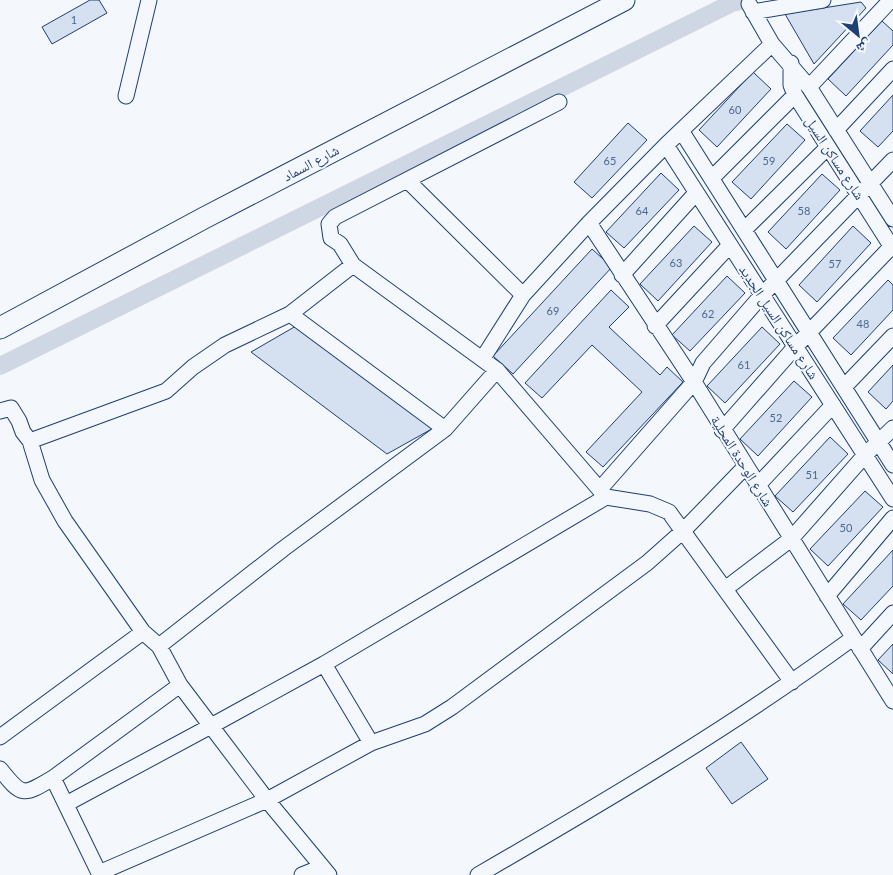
<svg xmlns="http://www.w3.org/2000/svg" width="893" height="875" viewBox="0 0 893 875" font-family="Lato,'Noto Naskh Arabic',sans-serif">
<rect width="100%" height="100%" fill="#f4f7fb"/>
<g fill="none" stroke-linecap="round" stroke-linejoin="round">
<path stroke="#cfd7e4" stroke-width="18" d="M0,366L732,3L745,0"/>
</g>
<path fill="#d5e0f0" stroke="#1d3f73" d="M90,0H99L107,13L52,44L42,27Z
M861,2L866,8L814,64L785,14Z
M882,21L893,31V45L846,96L828,79Z
M753,72L771,89L717,147L699,130Z
M893,95V131L878,147L860,131Z
M628,123L647,140L592,198L574,182Z
M787,124L805,140L751,199L732,182Z
M661,173L679,190L624,248L606,232Z
M822,174L840,190L786,249L768,232Z
M694,226L712,242L658,301L640,284Z
M853,226L871,243L817,302L799,285Z
M592,249L612,267L513,374L493,356Z
M727,276L745,293L690,351L672,335Z
M888,280L893,285V310L851,355L833,338Z
M611,290L629,307L609,327L660,375L667,367L683,382L603,467L586,452L642,392L592,345L542,398L525,383Z
M296,326L437,426L387,454L251,352Z
M762,327L780,344L725,403L707,386Z
M893,365V401L886,409L868,392Z
M794,381L812,397L758,456L740,439Z
M830,437L848,454L793,512L775,496Z
M865,491L883,507L828,566L810,549Z
M893,550V586L861,620L843,604Z
M893,644V674L878,660Z
M741,742L768,779L732,804L706,768Z"/>
<g fill="none" stroke-linecap="round" stroke-linejoin="round">
<defs>
<path id="street" d="M749,4L772,44L809,87L893,219
M753,12L823,0
M791,63V85L795,95L893,249
M809,87L888,3
M126,96L149,0
M559,102L335,217L329,224L331,238L340,244L353,265L497,370L606,497L650,504L669,512L792,682
M836,130L893,69
M682,132L893,465
M666,145L893,499
M712,178L795,95
M407,180L523,295
M589,223L694,382L893,701
M744,230L828,147
M622,275L696,193
M290,314L445,429
M655,326L730,245
M483,358L523,295L589,223L666,145L772,44
M844,387L893,336
M0,411L11,408L19,421L23,432L30,441L42,480L65,521L143,632L159,646L180,685L211,726L66,804
M722,430L795,347L893,245
M30,441L166,391L193,367L225,345L290,314L353,265
M757,486L833,405
M600,489L694,382L703,363L762,295L893,160
M725,589L791,539L865,455L893,428
M827,596L893,518
M159,646L283,549L445,429L497,370
M860,649L893,613
M324,664L371,743
M0,737L143,632
M0,769C22,797 23,796 53,778L180,685
M53,778L100,875
M99,873L267,800L371,743L425,724L452,707L647,563L683,531L745,467
M302,875L322,867
M329,875L267,800L211,726L324,664L606,497
M478,875C606,801 733,726 853,638"/>
<path id="secondary" d="M0,328L204,218L624,0"/>
</defs>
<use href="#street" stroke="#1d3f73" stroke-width="17"/>
<use href="#secondary" stroke="#1d3f73" stroke-width="23"/>
<use href="#street" stroke="#f4f7fb" stroke-width="15"/>
<use href="#secondary" stroke="#f4f7fb" stroke-width="21"/>
</g>
<g text-anchor="middle" stroke-width="4" stroke-linejoin="round" paint-order="stroke">
<g font-size="11" fill="#4b6792">
<text x="74" y="24">1</text>
<text x="735" y="114">60</text>
<text x="610" y="165">65</text>
<text x="769" y="165">59</text>
<text x="642" y="215">64</text>
<text x="804" y="215">58</text>
<text x="676" y="267">63</text>
<text x="835" y="268">57</text>
<text x="553" y="315">69</text>
<text x="708" y="318">62</text>
<text x="863" y="328">48</text>
<text x="744" y="369">61</text>
<text x="776" y="422">52</text>
<text x="812" y="479">51</text>
<text x="846" y="532">50</text>
</g>
<g font-size="14" fill="#1d3f73" stroke="#f4f7fb">
<text transform="translate(835 158) rotate(57)" y="5">شارع مساكن السيل</text>
<text transform="translate(311 163) rotate(-28)" y="5">شارع السماد</text>
<text transform="translate(779 322) rotate(57)" y="5">شارع مساكن السيل الجديد</text>
<text transform="translate(742 461) rotate(58)" y="5">شارع الوحدة المحلية</text>
</g>
</g>
<g transform="translate(858 35) rotate(151)" stroke="#f4f7fb" stroke-width="4" paint-order="stroke">
<path d="M0-4L9 19L0 12L-9 19Z" fill="#1d3f73"/>
<text y="-8" font-size="14" font-weight="bold" text-anchor="middle" fill="#1d3f73">ش</text>
</g>
</svg>
